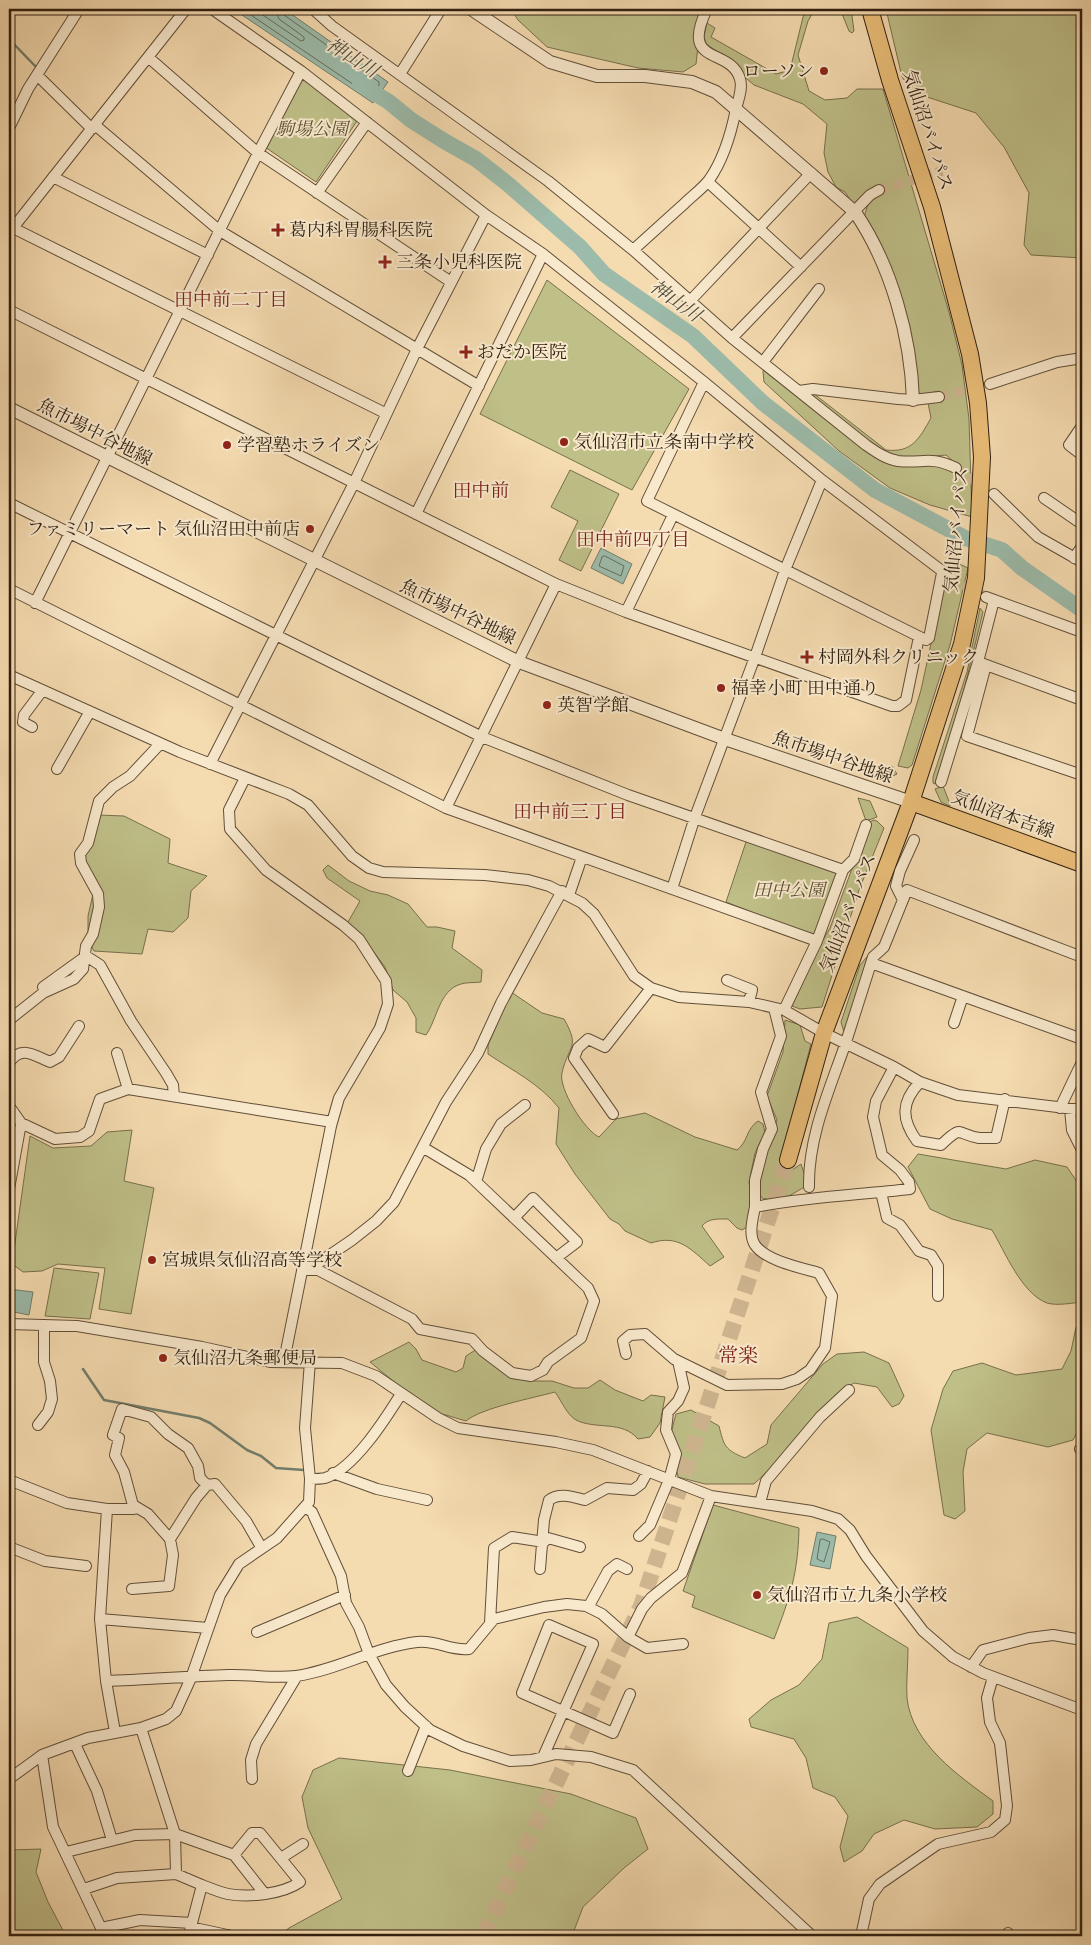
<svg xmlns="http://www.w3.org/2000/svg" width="1091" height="1945" viewBox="0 0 1091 1945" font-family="'Gentium Book Plus','Noto Serif JP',serif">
<rect width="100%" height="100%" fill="#f5dbb0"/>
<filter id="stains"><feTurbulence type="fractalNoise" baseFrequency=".004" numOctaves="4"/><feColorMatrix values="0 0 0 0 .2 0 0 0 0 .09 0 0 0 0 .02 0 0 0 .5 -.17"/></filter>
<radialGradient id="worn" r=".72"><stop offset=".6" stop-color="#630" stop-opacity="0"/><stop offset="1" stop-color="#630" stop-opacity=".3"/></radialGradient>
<path fill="#bfbf88" stroke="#786f4c" d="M511,9H642L653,12L670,9H702L696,64L683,72L638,68L547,47L518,20Z
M805,9H815L808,21L798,55L809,91L825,100L847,98L857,89H883L949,312L962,365L969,419L972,517L930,505L890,488L839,451L764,382L763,371L766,367L880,457L954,462L946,455L905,459L887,455L807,394L813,393L886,450C912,453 919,439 931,418L928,403L942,400L939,391L922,395L918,392C906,341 898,258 864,217L869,201L884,191L882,186L869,191L860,204H853L845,192L836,187L828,172L824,153L827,124L803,104L754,85L706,44L704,36L707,23L715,28L711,37L776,74L790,70Z
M840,9H851L854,31L852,33L849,31Z
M886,9H1079L1082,25V258L1031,255L1024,245L1029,193L1004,147L976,113L927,97L910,88L902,77Z
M302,78L357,121L316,182L265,147Z
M547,280L689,389L632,490L480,414Z
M570,470L619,494L581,571L559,560L578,521L551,507Z
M953,561L968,568L950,645L912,765L908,768L898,766L921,690L948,565Z
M980,608L983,612L960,706L935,784L933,783V777L967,672Z
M892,766L897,774L882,781L867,775Z
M943,786L950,804V806L941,802L935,789Z
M858,798L870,801L877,817L866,821Z
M98,815L124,816L170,839L168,863L207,876L191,891L188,918L173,932L148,929L142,954L94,951L88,940V916L93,894L84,857Z
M873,820L877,821L884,828L859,890L822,1007L800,1009L792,1006L820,945L830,928L869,823Z
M747,839L837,871L814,936L726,902Z
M328,865L349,881L370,891L388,895L408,904L427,927H437L455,931L452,948L482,970L481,982C475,983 467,982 461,984C439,990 437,1020 426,1035L416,1032V1018L407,1002L393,990L385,967L361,935L348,922L360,901L327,878L323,870Z
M871,952L844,1032L841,1022L860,965Z
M511,992L542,1013L564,1019C581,1049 568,1045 562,1073C558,1088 585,1131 599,1137L616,1119L645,1113L695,1137L737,1150C748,1142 746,1129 758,1121L763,1124L765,1132L755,1153L749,1182L752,1204L747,1227L742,1230L737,1228L728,1219C719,1219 708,1218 702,1226L724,1257L710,1266C691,1249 678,1234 651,1243L625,1231L619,1224L610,1219L575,1174L556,1144L559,1108C539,1083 513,1071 488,1054V1045Z
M785,1020L800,1025L805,1041L811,1044L782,1154L781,1166L789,1172L801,1164L808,1185L789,1196L763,1199L755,1188L777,1120L767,1096L783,1052Z
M132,1130L124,1181L154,1188L131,1314L99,1309L105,1268L58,1264L42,1271L23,1272L12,1264L30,1136L53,1148L91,1146L107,1132Z
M918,1154L1006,1169L1035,1160L1067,1167L1082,1189V1302C1072,1303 1057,1306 1047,1303C1022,1294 1005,1252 992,1230L952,1219L930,1209L908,1167Z
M54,1268L99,1273L90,1319L45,1316Z
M1082,1323V1423L1073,1440L1048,1447L987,1433L967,1449L963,1472L965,1511L955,1519L944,1515L931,1430L943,1389L953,1371L982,1363L1016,1375L1062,1369L1071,1351L1076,1327Z
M409,1342L416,1349L422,1360L456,1372L463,1368L466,1356L477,1349L500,1370L533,1381H552L574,1388H588L600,1380L615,1390L643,1401L651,1395L665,1397L660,1423L650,1437L638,1439C622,1420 596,1430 576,1420C567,1415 561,1400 555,1392C533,1398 481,1408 466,1421L439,1413L403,1389L370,1362Z
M864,1352L889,1363L904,1396L899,1404L892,1407L877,1387L854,1383L841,1391L774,1465L754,1484H705L678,1477L671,1433L676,1414L691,1410L719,1426C724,1446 725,1450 745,1458L767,1444L771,1425L823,1364L837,1354Z
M713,1505L799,1528C798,1574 790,1597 774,1639L692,1607L695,1596L683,1591Z
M857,1617L908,1648C908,1664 906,1682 907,1698C912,1744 959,1776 993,1801V1814L977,1827L935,1829L904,1820L874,1834L862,1851L844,1862L840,1847L848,1816L835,1797L813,1788L806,1758L794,1739L751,1727L749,1719L771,1700L799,1685L822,1659L829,1623Z
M339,1758L450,1770L571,1794L636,1818L648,1849L624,1868L583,1907L572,1936H279L289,1928L342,1899L308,1828L302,1797L313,1770Z
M41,1849L36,1872L48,1902L66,1936H9V1850Z"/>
<path fill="#9cbbaa" stroke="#717d6c" d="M233,9H284L388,82L373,103Z
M601,548L632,564L623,584L591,568Z
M9,1289L33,1292L29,1315L9,1311Z
M817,1532L836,1536L830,1569L810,1565Z"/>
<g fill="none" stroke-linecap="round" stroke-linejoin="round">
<path stroke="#666d5d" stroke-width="1" d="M242,9L369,95L373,94L379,85V82L284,15L282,9
M254,9L301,41L304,40V37L279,19L275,9
M605,556L624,566L621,576L599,566L602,557Z
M823,1539L830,1542L824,1562L817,1559L820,1540Z"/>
<path stroke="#717d6c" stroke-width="2.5" d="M9,39L38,69
M83,1369L104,1400L199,1418L210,1423L247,1450L261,1456L276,1468L304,1470"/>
<path stroke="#9cbbaa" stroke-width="16" d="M360,84L389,102L411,120L444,141L476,159L509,185L580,247L604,274L693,336L763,403L875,490L965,538L1002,550L1022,568L1082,610"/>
<path stroke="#ceb590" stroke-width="10" stroke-dasharray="10 5" stroke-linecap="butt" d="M879,190L942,171
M939,397L980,386
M956,468L983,486
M950,577L986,597"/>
<path stroke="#ceb590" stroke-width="16" stroke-dasharray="16 8" stroke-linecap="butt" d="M483,1936L641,1606L788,1160"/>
<defs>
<path id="minor" d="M212,9L301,71L486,215L543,254L704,382L822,480L950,577
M313,9L332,26L548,181L633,250L732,338L866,445C876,452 886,459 898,461C923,464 929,455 956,468
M148,57L258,153L451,282
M400,74L441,9
M37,75L92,129
M95,125L220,231L479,386
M9,128L28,89L79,9
M53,177L208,255
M708,182L801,267
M317,193L367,122
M9,226L385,413
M9,233L186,9
M633,250C650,235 667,219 684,204C692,196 702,189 709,180C724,159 731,134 736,109C738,100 743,89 740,79C730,46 679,67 707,9
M690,301L811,173
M9,310L556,584L626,612L892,706H898L906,700L919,637
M732,338L870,195L879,190
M763,362L819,289
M704,382L647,501L926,640L929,638L942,573
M990,384L1057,362L1082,358
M799,391L813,389L898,399L913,400L939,397
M1082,426L1069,445L1082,455
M994,494L1038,537L1082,562
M1044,498L1082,524
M9,503L482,737L628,795L843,870L817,941
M416,514L543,254
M1074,558L1082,546
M9,589L446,808L817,941L784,1010
M986,597L1082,632
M994,600L978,662L1082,700
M35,603L258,153L301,71
M626,612L673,515
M986,665L967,736L1082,775
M9,675L180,752L289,794L308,805L352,856L369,868L383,872L485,875L528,880L549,886L582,903L594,914L634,976L651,988L679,997L749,1002L784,1010L824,1033L894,1067L920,1082L958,1095L1082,1110
M32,727L23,722L24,715L42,691
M210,764L354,483L417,349L486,215
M57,769L89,713
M245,778L229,810L230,829L266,870L343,925L359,939L386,981L388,1004L380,1028L339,1098L331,1126L284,1361
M941,782L978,662
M446,808L556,584
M843,870L854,859L866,825
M672,889L695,817L755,657L785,570L822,480
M569,895L582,857
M903,900L896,886L900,871L914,840
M871,963L1082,1039
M727,980L752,990L749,1002
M43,987L86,956L100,965L131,1021L166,1073L173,1085L174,1096
M774,1008L781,1036L761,1092L772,1129L763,1149L755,1180V1207C806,1197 858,1195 910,1189L909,1182L900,1170L882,1155L873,1117L876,1101L894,1067
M9,1020L43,993L74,979L83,969L86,946L93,934L99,907L98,894L81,863L80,854L88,843L99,801L113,787L130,776L160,744
M954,1023L963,996
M117,1053L128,1089
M9,1063C21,1045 33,1055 50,1062L59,1057L79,1026
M920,1082C901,1102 901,1119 917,1141L941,1145C963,1124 956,1134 979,1138C985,1138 991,1138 996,1138L1005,1099
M9,1106L21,1123L55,1139L80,1137L89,1131L100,1099L128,1089L332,1122
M1060,1108L1082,1062
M1070,1109L1072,1130L1082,1150
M613,1114L574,1058L578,1048L588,1039L605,1047L651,988
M476,1182L486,1149L501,1124L525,1105
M809,1187C808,1136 830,1089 846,1042C855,1014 864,985 873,957L884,947L907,890L1082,957
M9,1189L21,1123
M881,1192L887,1218L900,1225L919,1251L931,1255L938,1266V1296
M514,1218L533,1198L577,1242L556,1258
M308,1270L352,1240L376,1221L394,1202L446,1102L478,1053L501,1003L562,891
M309,1270H318L412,1319L420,1329L472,1339L483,1351L512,1373L531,1376L543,1370L548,1362L581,1338L594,1301L588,1288L469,1175L424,1148
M9,1324L77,1326L202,1347L270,1362L342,1363L376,1376L438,1418L458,1428L556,1442L593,1450L711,1496L812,1511L838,1519L850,1530L866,1556L923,1631L953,1657L983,1673L1082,1710
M626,1354L623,1341L630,1335L645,1334L674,1359L727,1385L782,1384L797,1379L810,1370L825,1348L832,1296L819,1273C802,1268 766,1261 755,1245C748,1234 753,1218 755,1207
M38,1425L48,1412L52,1399L50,1381L44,1362V1325
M9,1449V1453
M1080,1449L1082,1450
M333,1473L377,1489L427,1500
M310,1479C315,1479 321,1479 325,1478C354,1469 386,1418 401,1394
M9,1480L67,1503L107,1509
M760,1503L766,1481L820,1417L849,1390
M133,1505L148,1514L170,1539
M305,1507L312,1512L341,1576L346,1603L359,1627L369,1654L386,1685L405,1707L430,1730L463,1746L510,1761L531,1760L556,1754L591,1757L633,1770L812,1936
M639,1536L650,1525L669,1480L676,1454L666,1430L668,1412L678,1401L684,1388L678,1361
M9,1547L45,1561L86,1566
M540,1569L544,1520L549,1500C560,1492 573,1497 585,1500L607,1488L633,1490L641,1484L648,1471
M132,1589L169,1586L173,1555L170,1539L196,1498L207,1485
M586,1606L590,1604L608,1571L617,1564L627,1569
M100,1619L208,1628
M490,1623L494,1548L512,1537L544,1542L548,1538L580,1547
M257,1632L345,1595
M683,1644L647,1648L628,1637L642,1609L651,1598L682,1573L711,1496
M971,1667L983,1650L1029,1638L1053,1635L1082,1640
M106,1681C146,1680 187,1676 228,1675C251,1674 273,1679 296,1676C338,1670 375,1647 417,1642C439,1640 448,1651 469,1649L494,1619L544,1607L567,1604L586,1606L602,1614L628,1637
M141,1728L88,1738L42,1755L53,1827L101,1928L140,1920L192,1923L202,1885L176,1874
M115,1732L106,1681L100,1619L107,1509H134L124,1472L115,1455L119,1438L113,1435L122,1409L151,1417L168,1434L188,1448L198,1466L200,1478L207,1485L215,1484L246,1521L261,1547
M75,1744L97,1791L112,1840
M543,1757L593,1644L549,1625L522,1693L613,1733L630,1694
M408,1771L426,1726
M9,1779L42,1755
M252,1779L251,1760L256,1744L297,1676
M66,1852L135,1835L175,1834L234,1855
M281,1858L303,1844
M202,1885C210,1888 219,1892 228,1894C248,1898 283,1894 300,1882L260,1833H252L234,1855L264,1893
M84,1889L117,1878L176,1874L175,1834L141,1728L166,1719L176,1711L191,1678L220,1595L239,1564L277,1538L309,1502L310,1479L305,1428L310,1361
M190,1927L232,1936
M861,1936L869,1899L880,1884L938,1844L991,1832L1005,1820L1007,1806L1000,1743L990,1722L987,1698L993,1677
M1008,1936V1933"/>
<path id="tertiary" d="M471,9L550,62L597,76H645L692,82L716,92L855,212C891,265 911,336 913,400
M9,408L519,662L725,739L911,802"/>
<path id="primary" d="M911,802L1082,864"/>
<path id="trunk" d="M788,1160L824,1033L911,802L962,644L976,578L982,457L978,403L970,354L932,207L890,80L870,9"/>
</defs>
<use href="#minor" stroke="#614e38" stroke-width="12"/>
<use href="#tertiary" stroke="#614e38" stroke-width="14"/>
<use href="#primary" stroke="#301f10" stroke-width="18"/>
<use href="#trunk" stroke="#301f10" stroke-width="18"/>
<use href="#minor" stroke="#f8e8cc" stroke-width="10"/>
<use href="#tertiary" stroke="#f8e8cc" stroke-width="12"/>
<use href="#primary" stroke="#eabe78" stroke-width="16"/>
<use href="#trunk" stroke="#eabe78" stroke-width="16"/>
</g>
<g fill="#8f2418" stroke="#f8e8cc" stroke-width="2">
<circle cx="824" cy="71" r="5"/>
<path d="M275.5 222.5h5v5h5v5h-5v5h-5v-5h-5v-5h5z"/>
<path d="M382.5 254.5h5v5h5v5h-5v5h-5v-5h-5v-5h5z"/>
<path d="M463.5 344.5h5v5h5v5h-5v5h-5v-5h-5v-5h5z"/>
<circle cx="564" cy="442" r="5"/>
<circle cx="227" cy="445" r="5"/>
<circle cx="310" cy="529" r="5"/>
<path d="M804.5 649.5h5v5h5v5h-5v5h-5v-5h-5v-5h5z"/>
<circle cx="721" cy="688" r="5"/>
<circle cx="547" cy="705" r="5"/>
<circle cx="152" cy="1260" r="5"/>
<circle cx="163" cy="1358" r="5"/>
<circle cx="757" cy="1595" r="5"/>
</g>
<g text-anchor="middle" stroke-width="4" stroke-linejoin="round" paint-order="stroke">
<g font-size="18" fill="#301f10" stroke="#f8e8cc" text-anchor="start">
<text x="814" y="77" text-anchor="end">ローソン</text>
<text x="289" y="236">葛内科胃腸科医院</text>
<text x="396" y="268">三条小児科医院</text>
<text x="477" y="358">おだか医院</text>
<text x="574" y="448">気仙沼市立条南中学校</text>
<text x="237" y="451">学習塾ホライズン</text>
<text x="300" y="535" text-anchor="end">ファミリーマート 気仙沼田中前店</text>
<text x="818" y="663">村岡外科クリニック</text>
<text x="731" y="694">福幸小町 田中通り</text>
<text x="557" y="711">英智学館</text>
<text x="162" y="1266">宮城県気仙沼高等学校</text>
<text x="173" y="1364">気仙沼九条郵便局</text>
<text x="767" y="1601">気仙沼市立九条小学校</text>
</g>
<g font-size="18" font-style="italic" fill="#5b4f34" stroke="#f8e8cc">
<text x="312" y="135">駒場公園</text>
<text x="789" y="896">田中公園</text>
</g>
<g font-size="18" fill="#301f10" stroke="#f8e8cc">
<text transform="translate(928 130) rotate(72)" y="6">気仙沼バイパス</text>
<text transform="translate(95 432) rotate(27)" y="6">魚市場中谷地線</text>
<text transform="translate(956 530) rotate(-85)" y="6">気仙沼バイパス</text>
<text transform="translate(458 612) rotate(26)" y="6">魚市場中谷地線</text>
<text transform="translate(833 757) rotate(19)" y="6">魚市場中谷地線</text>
<text transform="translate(1003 814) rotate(20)" y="6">気仙沼本吉線</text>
<text transform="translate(848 913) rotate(-69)" y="6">気仙沼バイパス</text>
</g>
<g font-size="19" font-style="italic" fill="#504e3e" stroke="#f8e8cc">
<text transform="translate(353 57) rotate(32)" y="7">神山川</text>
<text transform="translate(676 300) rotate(35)" y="7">神山川</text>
</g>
<g font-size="19" fill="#7a1f14" stroke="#f8e8cc">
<text x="231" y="306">田中前二丁目</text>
<text x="481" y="497">田中前</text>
<text x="633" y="546">田中前四丁目</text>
<text x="570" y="818">田中前三丁目</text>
</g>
<g font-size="20" fill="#7a1f14" stroke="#f8e8cc">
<text x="738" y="1362">常楽</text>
</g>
</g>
<rect width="1091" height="1945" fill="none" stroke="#f5dbb0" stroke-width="30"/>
<rect x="10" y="10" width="1071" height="1925" fill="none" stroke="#301f10" stroke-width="2.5"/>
<rect x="15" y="15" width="1061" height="1915" fill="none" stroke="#301f10"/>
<rect width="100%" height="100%" filter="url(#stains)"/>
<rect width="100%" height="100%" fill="url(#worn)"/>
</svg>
